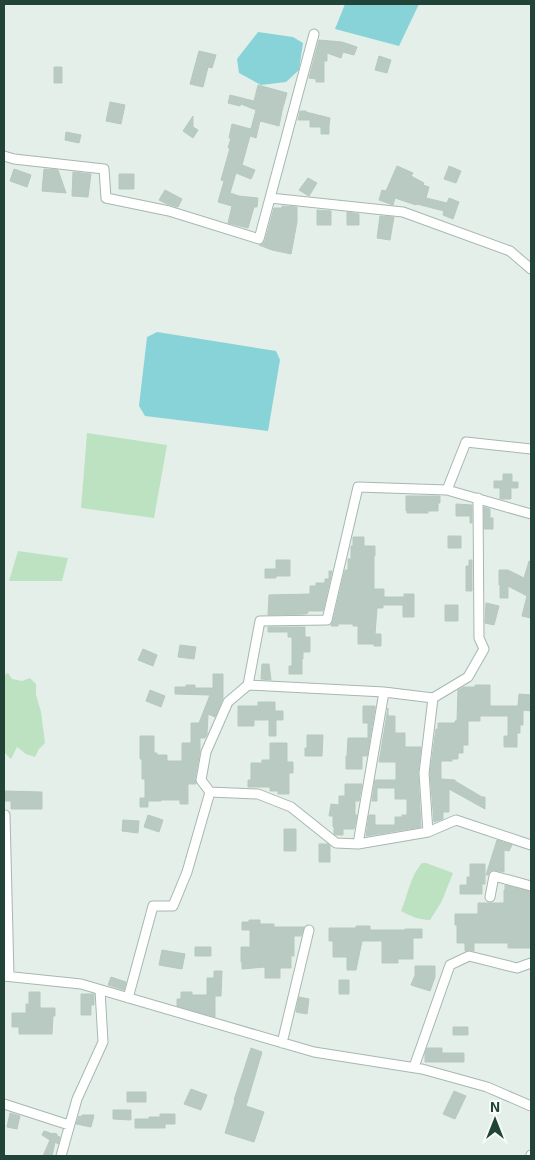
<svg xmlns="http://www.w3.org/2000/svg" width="535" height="1160" viewBox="0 0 535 1160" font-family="'Exo 2',sans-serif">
<rect width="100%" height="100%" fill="#e4efe9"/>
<path fill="#bce2c2" d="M87,433L167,445L154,518L81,508Z
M18,551L68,558L62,581H9Z
M8,673L12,679L22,681L30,678L36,684V695L41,712L45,743L39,749L35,757L26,754L17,747L11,759L4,752V675Z
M422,863H426L453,873L442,901L430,920C420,920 410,916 401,911C408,895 410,876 422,863Z"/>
<path fill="#88d3d8" d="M345,4H419L399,46L335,29Z
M258,32L293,37L303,43L299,70L286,82L261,85L239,73L237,59Z
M157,332L276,351L280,360L268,431L145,416L139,406L147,337Z"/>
<path fill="#b9cac2" stroke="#b6c9bf" d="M319,40L342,42L357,47L354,55L343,52L341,58L327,53V61H324V82H316V79L309,78Z
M199,51L216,55L212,68L208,67L203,87L190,84Z
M379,56L391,60L387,73L375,70Z
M54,67H62V83H54Z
M258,85L287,93L282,111L279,126L260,121L256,138L250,136L242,165L255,170L251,179L236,173L230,193L239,196L258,198L257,207H254L248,228L228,223L232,206L218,202L224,181L221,180L230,148H228L231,138H229L232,124L251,129L256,110L241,104L240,106L228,103L230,95L254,101Z
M110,102L125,105L121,124L106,121Z
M300,111H306V112L330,118L329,125V134H321V127H310V120H298Z
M193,116V127L198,130L193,138L183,131Z
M66,132L81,135L79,143L65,140Z
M397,166L413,173L411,176L424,183L423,185L429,187L426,198L447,203L449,198L459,202L453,219L443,215L444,211L417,204L416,205L395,198L393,205L379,200L382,190L386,191Z
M449,166L461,171L456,183L444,179Z
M14,169L31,175L27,187L10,181Z
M44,169L58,170L66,193L42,191Z
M73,172L91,174L88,197L72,196Z
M119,174H134V189H119Z
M308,178L317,183L309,196L299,190Z
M165,190L182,199L178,207L167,204L159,200Z
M282,206L297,207V222L291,254L272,250L259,245L263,244L265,241L274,208H282Z
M317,210L331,211V225H317Z
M347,212L359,214V225H347Z
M380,216L394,217L390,240L377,238Z
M503,474H512V482H518V488H511V499H500V488H494V481H503Z
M406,496H440V503H438V511H428V513H407V511H406Z
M456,504L472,505V523H470V516H456Z
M484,507L490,509V518H493V529H484Z
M448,536H461V548H448Z
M353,537H364V546H375V556H374V589H384V597H404V594H414V617H403V605H383V608H377L375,634H381V646H374V644H358V626H353V624H338V626H331L333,621L345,570H348V559H351V546H353Z
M276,560H290V576H276V578H265V569H276Z
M469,560H472V591H466V566H469Z
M529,561L531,562V618L522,616L527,596L508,586V598H500V585H499V570H508L524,578Z
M329,571H332L323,611H308V613L305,614L268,615L269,595L310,594V586H316V583H325V579H329Z
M486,603L499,606L494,625L485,623Z
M445,605H458V621H445Z
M268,627H305V637H310V652H303V659H302V674H289V666H292V637H288V632H268Z
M180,645L196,647L194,659L178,657Z
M143,649L157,655L153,666L138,660Z
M262,664H269L271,680L261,679Z
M213,674H223V698L215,717L208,714L207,734L205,738H200V751L195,779L196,784H188V804H180V800H161V801H148V807H140V798H145V779H142V759H140V736H154V753H157V755H167V761H182V743H191V723H199L210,695L175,694V687H186V685H195V688H213Z
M475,685H490V706H518L519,694L531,695V711L523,710V725H520V733H517V747H504V736H508V716H480V721H468V745H463V753H458V759H452V761H441V779L455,780V781L482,797H485V809L449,789V812H443V819L434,822L430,773L436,729H438V723H455V721H457L458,690L464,687H475Z
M150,690L165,696L161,707L146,701Z
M258,702H275V711H283V720H276V736H269V720H254V726H238V706H258Z
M363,706H375V708L367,756H362V769H346V756H347L348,738H368V723H363Z
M388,708V716H395V733H405V747H421L418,773L421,827L366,836L369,815H375V825H395V817H402V815H407V799H395V788H377V801H372L375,780H396V762H379Z
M307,735H323L322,756H305V748H307Z
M270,743H287V762H293V773H289V794H278V791H270V787H248V780H251V763H262V760H270Z
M345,784H362L359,801H355V815H357L354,829H343V835H336L334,834V827H333V816H329L331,804L339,805V796H345Z
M4,791L42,792V809H11V801H4Z
M148,815L163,820L159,832L144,827Z
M123,820L139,821L138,833L122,831Z
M284,829H296V851H284Z
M497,840L512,845L509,851L504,850V872L493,870L490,871L488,875H486Z
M319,844H328L330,846V862H319Z
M470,864H485V884H482V894H460V885H467V877H470Z
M505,885L531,892V948H508V943H474V951L470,950L465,951V943H457V925H455V914H478V903H504V890H505Z
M249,920H260V924H274V927H304L301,936H294V956H291V968H280V978H265V967L242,969V962H241V947H250V930H242V922H249Z
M356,926H370V930H405V929H422V938H413V959H398V963H382V941H362L356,970H347V957H333V941H329V928H356Z
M195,947H211V956H195Z
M162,950L185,954L182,969L159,965Z
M415,966H435V977L430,991L411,985L415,975Z
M214,971H222L221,996H215V1017L177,1006V999H181V992H192V995H207V978H214Z
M111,977L126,982L124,990L108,985Z
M339,980H349V994H339Z
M29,992H40V1008H55V1016H53L52,1034H19V1027H12V1013H26V1004H29Z
M81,994H94V1005H91V1015H81Z
M299,997L309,999L307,1014L296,1012Z
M453,1027H468V1035H453Z
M251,1048L262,1052L246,1106L264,1112L254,1142L225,1133L235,1100H234Z
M427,1048H442V1053H464V1062H425V1054Z
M191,1089L207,1095L201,1110L184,1104Z
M454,1091L466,1096L455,1119L443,1114Z
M127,1092H146V1102H127Z
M113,1110H131V1120L113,1119Z
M10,1113L20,1116L17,1129L7,1127Z
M160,1114H175V1124H165V1128H135V1119H149V1117H160Z
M82,1115H94L91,1127L76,1124L79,1116L81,1117Z
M44,1131L53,1134V1133L57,1134V1136L60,1137L58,1144L55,1142L52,1156H43L50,1140L42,1135Z"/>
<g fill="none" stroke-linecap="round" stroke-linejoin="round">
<defs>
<path id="minor" d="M4,156L14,159L104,169L106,198L169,211L259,239L270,198L403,212L510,251L531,269
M270,198L314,34
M447,490L531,514
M248,685L384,692L433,698L424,773L428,832
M433,698L468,677L484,649L479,638L478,498
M210,792L258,794L291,807L336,843L358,844L428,832L456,820L531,845
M4,816L5,815L9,976
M358,844L384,692
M490,897L494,876L531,886
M4,976L81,984L314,1052L422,1069L487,1087L531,1106
M128,998L153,906H173L187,872L210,792L201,780L206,752L228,702L248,685L260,621L327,620L358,487L447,490L466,442L531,449
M282,1043L309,930
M414,1067L450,965L469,956L517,968L531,963
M4,1104L69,1125
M61,1156L77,1099L103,1042L100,990
M531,1156V1155"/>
</defs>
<use href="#minor" stroke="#a6b8b0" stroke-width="11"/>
<use href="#minor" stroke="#fff" stroke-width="9"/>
</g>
<rect width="535" height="1160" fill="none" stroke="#224337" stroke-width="10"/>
<g transform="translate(495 1120)" stroke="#f6fbf8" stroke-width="4" paint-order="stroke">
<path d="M0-4L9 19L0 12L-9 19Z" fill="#224337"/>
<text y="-8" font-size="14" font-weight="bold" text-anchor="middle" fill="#224337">N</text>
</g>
</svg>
